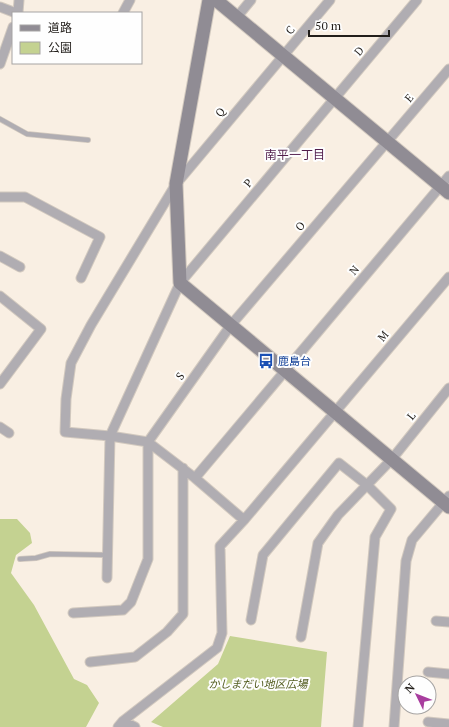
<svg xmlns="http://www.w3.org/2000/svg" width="449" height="727" viewBox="0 0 449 727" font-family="'PT Serif','Noto Sans JP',serif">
<rect width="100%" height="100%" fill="#f9efe3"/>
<path fill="#c4d291" d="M0,519H17L30,533L32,543L16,555L11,573L34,605L74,679L87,685L99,703L86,727H0Z
M230,636L327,652L321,727H163L151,722L218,664Z"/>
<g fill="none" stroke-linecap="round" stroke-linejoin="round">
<defs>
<path id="lane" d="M0,119L27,134L88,140
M20,559L36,558L50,554L108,555"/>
<path id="street" d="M0,7L16,13
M18,13L19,0
M123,13L130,0
M237,17L251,0
M0,64L13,27
M0,197H25L100,237L81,278
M0,256L20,267
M0,296L41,329L0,384
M0,427L9,433
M148,442L231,325L449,69
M195,478L449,176
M244,520L195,478L148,442L110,436L65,432L66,399L71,363L91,325L176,184L330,0
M107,578L110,436L180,283L417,0
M73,613L123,610L131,602L148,559V442
M251,620L263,555L339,463L367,485L391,509L375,537L358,727
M436,621L449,622
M301,637L318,543L338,515L392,459L449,388
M90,662L135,657L167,632L183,614V468
M428,672L449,674
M123,721L135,727
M428,722L449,724
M118,727L123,721L217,648L222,633L220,546L244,520L449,277
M394,727L406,561L412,540L449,496"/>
<path id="secondary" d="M209,0L176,184L180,283L449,507
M216,0L449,193"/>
</defs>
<use href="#lane" stroke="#d2c9bf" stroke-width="6"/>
<use href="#street" stroke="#d2c9bf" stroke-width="11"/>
<use href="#secondary" stroke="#d2c9bf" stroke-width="15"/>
<use href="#lane" stroke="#b0adb2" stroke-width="4.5"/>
<use href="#street" stroke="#b0adb2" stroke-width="9"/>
<use href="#secondary" stroke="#908c94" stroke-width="13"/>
</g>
<defs>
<symbol id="bus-bare" viewBox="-9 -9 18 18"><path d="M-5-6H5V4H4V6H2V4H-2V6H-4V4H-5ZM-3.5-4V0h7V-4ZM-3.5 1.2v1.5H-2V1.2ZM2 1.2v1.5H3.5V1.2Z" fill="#1a4fb4" stroke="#fefefe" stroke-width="2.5" paint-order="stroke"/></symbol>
</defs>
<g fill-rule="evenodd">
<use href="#bus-bare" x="255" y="350" width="22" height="22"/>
</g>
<g text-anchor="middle" stroke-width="4" stroke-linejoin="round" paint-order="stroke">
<g font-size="11" fill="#221e1a" stroke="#fefefe">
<text transform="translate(290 30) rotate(-50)" y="4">C</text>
<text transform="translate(359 51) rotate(-50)" y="4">D</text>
<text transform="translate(409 98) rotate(-50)" y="4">E</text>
<text transform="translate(220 112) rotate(-50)" y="4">Q</text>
<text transform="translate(248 183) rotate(-50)" y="4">P</text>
<text transform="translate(300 226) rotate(-50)" y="4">O</text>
<text transform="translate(354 270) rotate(-50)" y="4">N</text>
<text transform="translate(383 336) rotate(-50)" y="4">M</text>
<text transform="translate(180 376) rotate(-54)" y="4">S</text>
<text transform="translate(411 416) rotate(-51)" y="4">L</text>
</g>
<g font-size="11" fill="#164399" stroke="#fefefe" text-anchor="start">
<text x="278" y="365">鹿島台</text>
</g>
<g font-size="11" font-style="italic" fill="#545e21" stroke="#fefefe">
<text x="258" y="688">かしまだい地区広場</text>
</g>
<g font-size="12" fill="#521e4c" stroke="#fefefe">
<text x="295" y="159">南平一丁目</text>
</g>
</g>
<rect x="12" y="12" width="130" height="52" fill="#fefefe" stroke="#a6a4a3"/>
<rect x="20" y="25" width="20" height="6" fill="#908c94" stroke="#a6a4a3"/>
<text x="48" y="32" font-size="12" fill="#221e1a">道路</text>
<rect x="20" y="42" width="20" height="12" fill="#c4d291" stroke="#a6a4a3"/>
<text x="48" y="52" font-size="12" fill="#221e1a">公園</text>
<g transform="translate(417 695) rotate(313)"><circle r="19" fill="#fefefe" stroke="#a6a4a3"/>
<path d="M0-3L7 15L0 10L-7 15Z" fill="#a83d9e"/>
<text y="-6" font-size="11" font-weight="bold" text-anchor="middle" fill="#221e1a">N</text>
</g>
<path d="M309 30v6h80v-6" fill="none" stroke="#221e1a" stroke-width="2"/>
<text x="315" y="30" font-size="12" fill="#221e1a" stroke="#fefefe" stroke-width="3" paint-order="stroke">50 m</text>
</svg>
